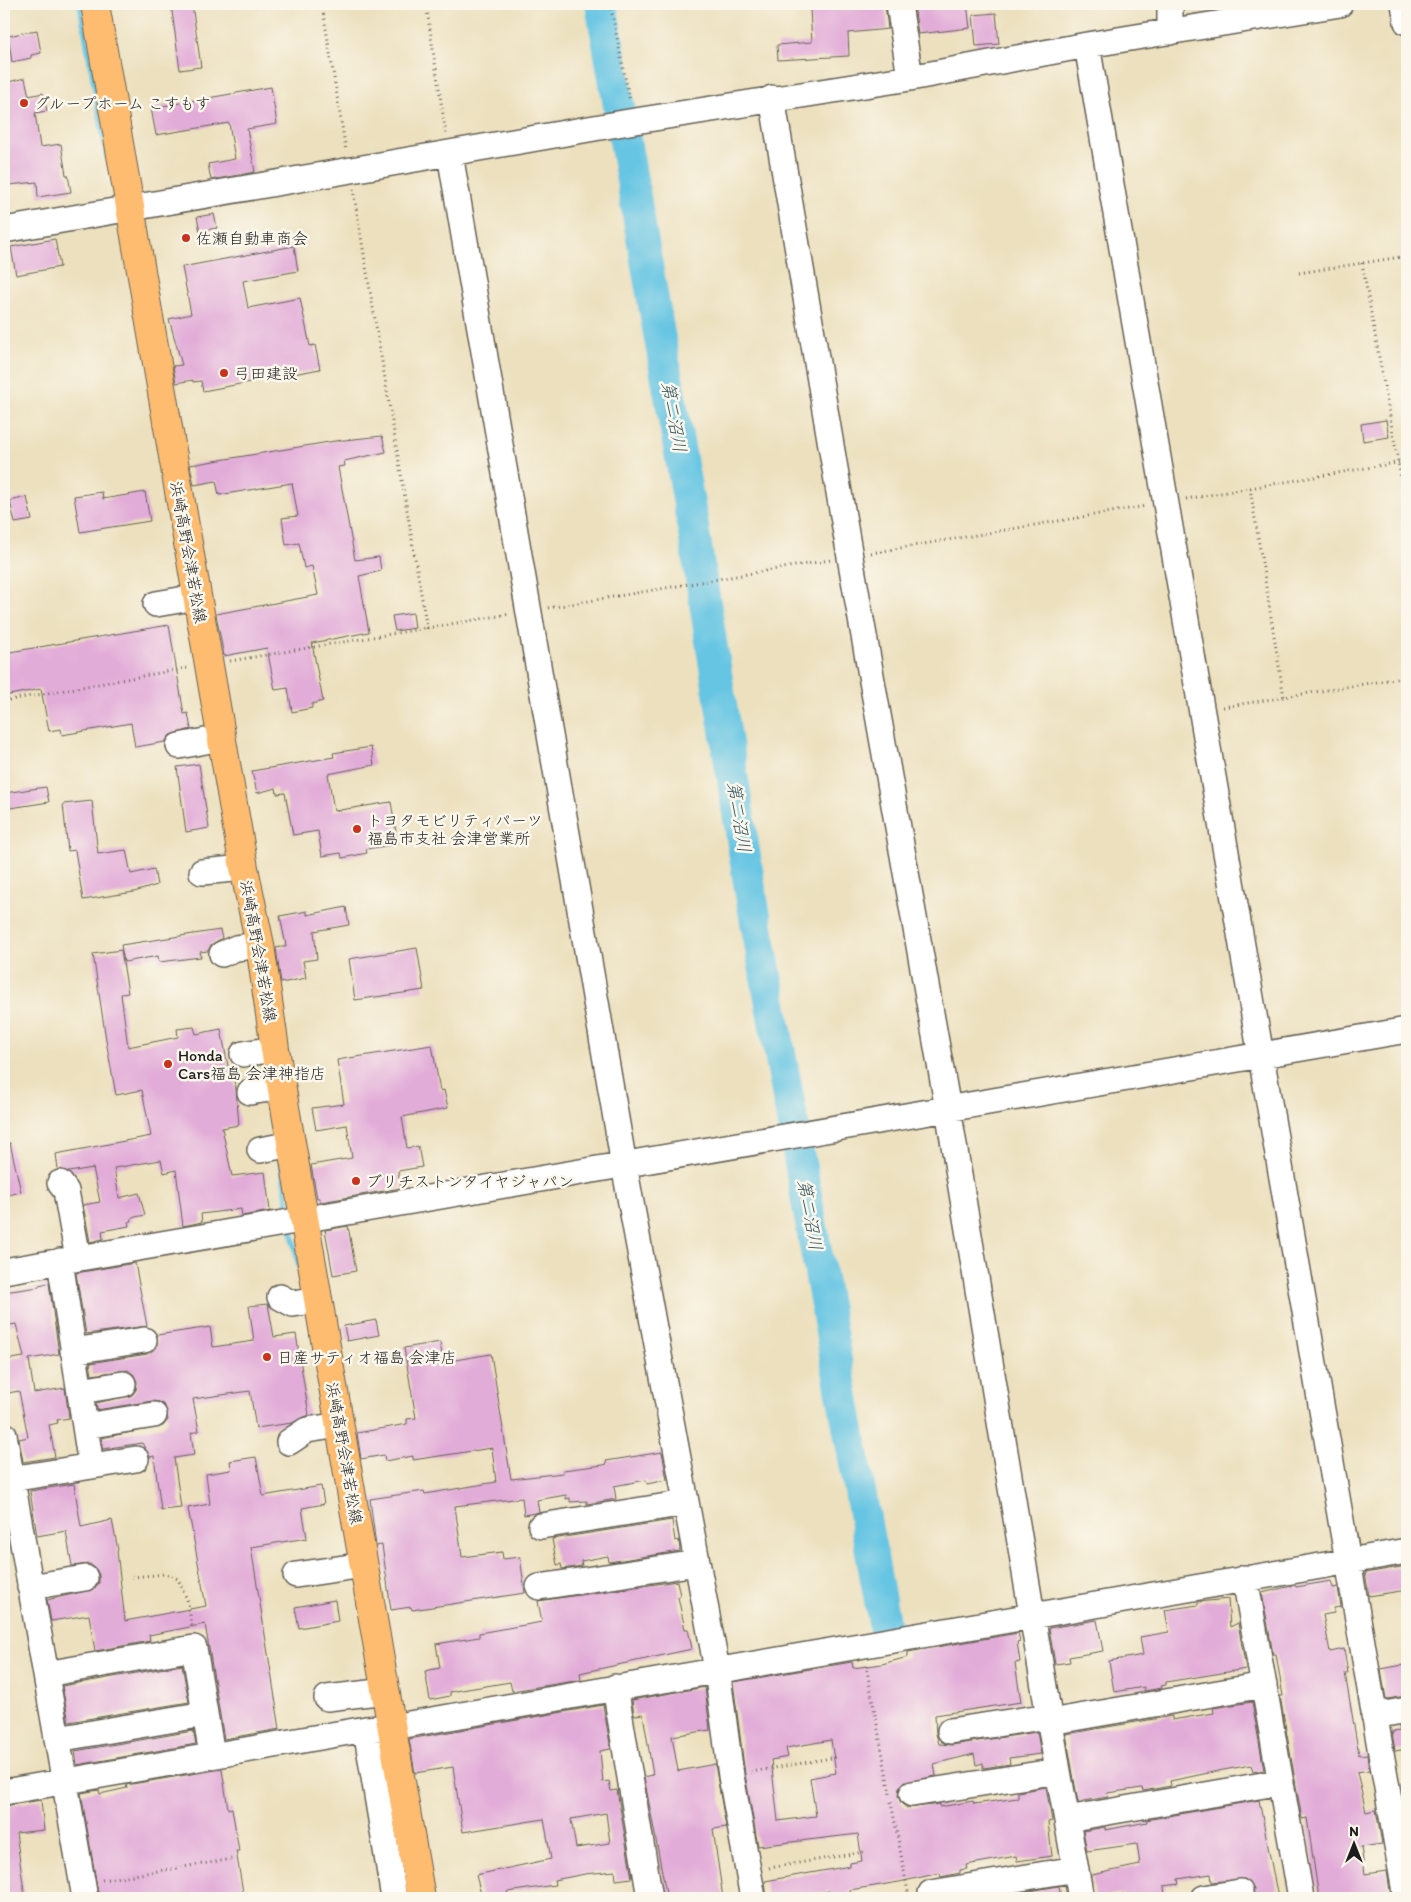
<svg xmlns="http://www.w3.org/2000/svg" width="1411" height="1902" viewBox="0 0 1411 1902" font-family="Itim,'Klee One',sans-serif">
<rect width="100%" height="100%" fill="#fbf7ec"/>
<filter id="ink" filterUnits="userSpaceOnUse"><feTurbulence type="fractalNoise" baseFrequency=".02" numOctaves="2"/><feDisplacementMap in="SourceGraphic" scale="10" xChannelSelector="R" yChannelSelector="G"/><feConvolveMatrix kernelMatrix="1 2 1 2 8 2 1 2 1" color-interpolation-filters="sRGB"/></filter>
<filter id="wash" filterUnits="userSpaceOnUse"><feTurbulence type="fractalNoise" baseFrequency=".0096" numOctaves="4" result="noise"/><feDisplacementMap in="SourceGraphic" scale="20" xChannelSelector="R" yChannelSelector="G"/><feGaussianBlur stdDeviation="1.12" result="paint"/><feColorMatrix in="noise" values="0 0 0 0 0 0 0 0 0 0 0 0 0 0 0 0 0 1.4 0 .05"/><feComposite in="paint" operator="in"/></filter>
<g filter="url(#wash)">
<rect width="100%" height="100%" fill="#ece0be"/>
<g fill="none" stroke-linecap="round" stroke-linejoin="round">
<path stroke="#65c5e3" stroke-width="5.5" d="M80,4L107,157
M279,1152L290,1217
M291,1228L299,1268"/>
<path stroke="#65c5e3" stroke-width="32" d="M601,4L693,527L750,889L885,1628"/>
</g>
<g id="blocks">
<path fill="#e2acd8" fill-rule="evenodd" d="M171,4H192L201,67L180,70Z
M885,4L888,29L848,33L849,56L778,60L777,45L812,42L810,10Z
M914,4H967L970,28L918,34Z
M996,13L999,44L976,46L973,15Z
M37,30L41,53L31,55V58L12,62L8,36Z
M25,78L29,96L43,93L47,111L35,113L40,147L61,144L66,175H68L71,192L38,197L37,182L9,185L4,144V83Z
M271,87L277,124L247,129L255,172L211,180L208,164L235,159L229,123L156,135L151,108Z
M214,214L217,228L200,231L197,217Z
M55,239L60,267L16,275L11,247Z
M294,246L298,271L243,281L248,308L300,298L310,346L315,345L320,369L203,391L201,381L193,382V380L176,383L173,366L182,365L169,319L191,314L182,267Z
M1386,420L1389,437L1363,441L1361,424Z
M382,436L386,452L344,461L345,466L338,467L355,560L379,557L381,571L359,576L369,632L312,643L323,701L312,704V708L292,712L288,688L275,690L267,648L224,656L216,614L318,595L312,566L304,568L299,543L286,545L282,518L298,516L292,483L219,495L216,481L194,485L190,465L335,441Z
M102,492L103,499L145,492L150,521L80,532L74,496Z
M27,497L32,520L15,523L10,501Z
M413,613L415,628L395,631L392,616Z
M169,625L184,714L188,713L191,729L170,735L165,742L135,747L131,723L62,735L61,729L49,731L41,689L4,696V653Z
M371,747L374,765L328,774L334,811L391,802L398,844L366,849L367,853L342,858L341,853L322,856L318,831L293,835L285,793L277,794L276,788L257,793L252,771L334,757L333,753Z
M199,764L209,828L186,832L177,767Z
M46,787L49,802L4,809V793Z
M92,801L98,854L126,850L131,874L154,869L157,885L134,892L83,900L75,850L68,851L63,804Z
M346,907L349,925L314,931L317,959L303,961L306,978L281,983L276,948L286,946L280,916L307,911V915Z
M220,930L222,938L211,945L208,951L200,952L201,957L159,962L158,956L124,962L121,945Z
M417,948L424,990L355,1000L349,959Z
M121,950L128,993L121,994L128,1047L178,1037L177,1029L194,1027L196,1034L221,1029L230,1077L233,1076L236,1089L239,1125L222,1128L232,1176L265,1172L270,1211L242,1216L241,1209L201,1214L202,1222L183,1226L176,1170L164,1173L161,1160L114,1168L119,1198L139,1193L145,1215L131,1218L132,1221L128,1222L129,1226L102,1231L103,1239L90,1242L83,1205L100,1202L93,1168L69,1172L58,1169L56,1154L151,1136L142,1090L116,1095L107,1046L93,954Z
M432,1045L440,1091L444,1090L448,1108L402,1117L407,1148L418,1146L422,1167L398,1171L401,1188L321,1202L320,1198H317L311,1165L352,1158L347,1125L316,1130L312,1108L344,1104L337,1060Z
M4,1143H10L21,1192L4,1196Z
M348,1226L356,1271L333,1275L325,1230Z
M135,1263L147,1326L86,1334L76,1273Z
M49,1283L59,1354L29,1359L34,1393L65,1388L69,1418L57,1420L58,1423L49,1425L55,1457L23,1462L19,1439L28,1437L19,1391L8,1393L4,1360L24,1357L16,1324L4,1326V1292L39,1287V1285Z
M268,1304L274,1337L296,1334L309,1415L292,1423L256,1428L250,1391L193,1399L199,1431L191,1433L194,1455L174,1458L181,1508L161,1510L154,1456L150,1457L142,1443L103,1449L101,1438L163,1426L168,1420L165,1406L160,1402L152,1401L97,1410L96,1403L132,1395L136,1390L137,1382L134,1375L128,1370L92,1375L90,1363L147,1354L157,1346V1335L210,1327L213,1347L254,1341L249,1306Z
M376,1320L379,1335L347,1341L344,1326Z
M440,1342L443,1362L491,1354L511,1479L563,1473V1470L603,1465L607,1464L606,1461L662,1452L667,1480L647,1484L646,1480L614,1486L616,1499L587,1504V1501L570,1502V1498L566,1499V1495L537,1500L539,1512L535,1513L524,1515L522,1498L455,1506L462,1557L502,1552L503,1559L520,1557L525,1593L412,1610L411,1607L391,1610L382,1545L376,1546L370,1499L424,1491L425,1494L496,1482L492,1448L413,1460V1456L385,1461L384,1455L361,1459L357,1433L407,1424V1419L416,1418L404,1348Z
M256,1457L263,1496L321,1486L324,1504L302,1508L307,1538L251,1547L280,1729L224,1739L205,1624L149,1635L150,1641L95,1651L89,1615L51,1621L47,1600L94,1589L99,1583V1575L96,1569L90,1564L72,1566L66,1531L37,1536L30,1491L74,1484L81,1527L112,1520L118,1550L117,1551L125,1621L206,1606L188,1508L210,1504L206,1474L231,1470L230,1461Z
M672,1520L675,1541L679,1540L680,1551L609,1562L608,1556L581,1561L582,1566L562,1569L561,1564L557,1565L552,1539Z
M1407,1566V1590L1369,1596L1365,1573Z
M677,1581L680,1596L678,1597L685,1629H688L692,1649L580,1673L581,1680L512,1691L510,1682L450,1692V1696L430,1700L425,1671L440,1668L436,1644L479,1637V1633L542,1622L538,1601Z
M1331,1581L1333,1588L1338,1587L1341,1607L1334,1608V1613L1323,1615L1330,1652L1344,1649L1348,1673H1345L1359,1755L1367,1754L1369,1770L1357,1772L1366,1812L1376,1810L1382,1844L1361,1847L1365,1874L1387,1871L1391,1898H1319L1307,1818L1302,1819L1280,1696H1283L1276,1654H1273L1262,1593L1295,1585L1296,1587Z
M1228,1599L1230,1627L1238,1623L1246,1669L1166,1682V1685L1161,1686L1162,1688L1144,1691V1687L1114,1692L1109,1661L1143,1655L1140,1637L1169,1632L1165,1610L1198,1605V1602Z
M335,1600L338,1621L299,1628L295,1607Z
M1097,1620L1103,1651L1069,1657L1070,1662L1055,1664L1049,1628Z
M1018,1633L1020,1641L1017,1642L1020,1662L1015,1663L1021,1702L935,1715L936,1734L939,1744L952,1745L1037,1732L1041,1754L1009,1758L1010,1764L983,1768V1763L976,1765L974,1754L934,1764L936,1776L903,1783L899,1788L898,1796L901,1803L907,1808L940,1804V1807L973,1801L974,1804L1018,1798V1792L1046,1787L1052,1821L1048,1822L1052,1856L1017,1861L1016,1856L966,1865L967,1869L960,1870V1873L941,1877L940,1873L899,1882L850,1890V1895L830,1898L829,1891L792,1898H767L765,1881L850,1866V1863L862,1861L858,1834L758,1846L745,1774L733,1682L852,1662L853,1668L882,1664L908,1657V1652ZM831,1740L836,1773L810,1778L816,1816L778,1821L771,1760L788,1757L786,1748Z
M182,1665L189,1702L69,1722L62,1686Z
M1403,1665L1404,1669L1407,1668V1696L1386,1699L1381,1669Z
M705,1687L710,1730L672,1736L678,1771L715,1764L726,1827L713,1829L723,1898H667L644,1777L653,1775L643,1714L634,1715L632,1700Z
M1252,1702L1264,1770L1253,1772L1251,1765L1218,1771L1170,1781L1171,1786L1143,1791L1142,1788L1107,1793L1108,1797L1078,1802L1066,1734L1172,1716V1720L1214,1713L1213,1708Z
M603,1705L611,1749L600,1751L603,1782L609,1781L611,1791L617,1790L632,1878L616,1880L615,1871L585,1874L554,1880L555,1885L507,1892L508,1898H482L476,1875L551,1859L544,1819L463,1832L453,1767L415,1773L409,1739ZM606,1813L610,1843L576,1848L571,1819Z
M1407,1725V1749L1395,1751L1392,1732L1400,1731L1399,1726Z
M193,1731L196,1744L77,1765L75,1751Z
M222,1769L228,1809L232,1808L239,1851H236L244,1898H99L81,1793L99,1790L100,1794L127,1788L126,1785Z
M41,1800L44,1830L16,1833L25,1898H8L6,1863H4V1806Z
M1259,1800L1278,1898H1253L1254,1889L1245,1879L1212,1882L1211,1874L1178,1879L1179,1884L1164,1886L1165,1898H1125L1124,1894L1095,1898L1092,1875L1140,1865L1137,1844L1087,1851L1083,1831L1105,1827V1830L1147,1822L1146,1820Z
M1059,1886L1061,1898H1013L1012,1894Z"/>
</g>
</g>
<g filter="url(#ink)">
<use href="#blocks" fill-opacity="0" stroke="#656155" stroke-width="1"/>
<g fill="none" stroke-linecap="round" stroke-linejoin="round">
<defs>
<path id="minor" d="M899,4L910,78
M1404,4L1407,22
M1170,32V4
M1087,45L1406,1898
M772,98L850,557L948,1109L1058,1771L1081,1898
M450,154L624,1165L717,1670L731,1776L753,1898
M4,230L629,122L910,78L1087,45L1340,4
M156,604L197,597
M179,746L221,738
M202,872L244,868
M222,954L236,948L260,945
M243,1054L275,1049
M250,1092L282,1087
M260,1150L292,1144
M60,1183L66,1191L78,1258
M60,1261L91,1466
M4,1271L1407,1030
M280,1297L293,1304L319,1300
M73,1351L144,1340
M80,1391L123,1384
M85,1426L154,1415
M4,1435L85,1898
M289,1442L307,1430L340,1425
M11,1479L136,1459
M541,1526L686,1503
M296,1575L364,1565
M1245,1578L1301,1898
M30,1587L85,1578
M539,1587L697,1563
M46,1674L194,1648L212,1755
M615,1687L650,1898
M327,1698L386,1691
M1374,1716L1407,1710
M1050,1722L1264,1685
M366,1729L394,1898
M950,1731L1049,1716
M57,1739L205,1714
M4,1792L366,1729L392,1727L1407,1551
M912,1794L1058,1771
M1067,1819L1281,1782
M931,1893L1076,1869
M1204,1898L1240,1892"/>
<path id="major" d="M95,4L244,868L260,945L275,1049L421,1898"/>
</defs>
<use href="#minor" stroke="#656155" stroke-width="28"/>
<use href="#major" stroke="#656155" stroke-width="30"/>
<path stroke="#656155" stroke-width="3" stroke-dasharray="1 4" stroke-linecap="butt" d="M322,4L346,151
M426,4L446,134
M610,4L630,101
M353,189L427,629
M1362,263L1407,511
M1299,273L1407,256
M1250,488L1284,697
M1186,499L1407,461
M871,553L1146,506
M548,608L830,560
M230,661L510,614
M4,701L187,668
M1223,707L1407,677
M132,1577L166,1574L178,1579L188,1602L192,1628
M866,1665L890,1794
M751,1772L837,1757
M891,1802L908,1892
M769,1868L864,1852
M102,1880L233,1859"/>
<use href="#minor" stroke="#fff" stroke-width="25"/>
<use href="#major" stroke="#fdbc70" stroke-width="28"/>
</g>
</g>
<g fill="#c8321e" stroke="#fbf7ec" stroke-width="2">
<circle cx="24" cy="103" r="5"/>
<circle cx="186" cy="238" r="5"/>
<circle cx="224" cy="373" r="5"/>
<circle cx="357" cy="829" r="5"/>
<circle cx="168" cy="1064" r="5"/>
<circle cx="356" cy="1181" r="5"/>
<circle cx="267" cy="1357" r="5"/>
</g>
<g text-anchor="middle" stroke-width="5" stroke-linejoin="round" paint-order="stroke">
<g font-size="16" fill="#1c1c1c" stroke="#fbf7ec" text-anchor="start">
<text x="34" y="109">グループホーム こすもす</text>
<text x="196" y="244">佐瀬自動車商会</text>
<text x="234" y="379">弓田建設</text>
<text x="367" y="826">トヨタモビリティパーツ<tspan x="367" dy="18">福島市支社 会津営業所</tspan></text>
<text x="178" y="1061">Honda<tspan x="178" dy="18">Cars福島 会津神指店</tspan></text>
<text x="366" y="1187">ブリチストンタイヤジャパン</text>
<text x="277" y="1363">日産サティオ福島 会津店</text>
</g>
<g font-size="16" fill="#1c1c1c" stroke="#fbf7ec">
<text transform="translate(189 552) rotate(80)" y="6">浜崎高野会津若松線</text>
<text transform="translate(259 951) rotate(80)" y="6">浜崎高野会津若松線</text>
<text transform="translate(345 1453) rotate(80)" y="6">浜崎高野会津若松線</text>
</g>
<g font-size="18" font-style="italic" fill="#365762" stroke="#fbf7ec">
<text transform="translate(674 417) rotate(80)" y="6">第二沼川</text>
<text transform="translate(739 817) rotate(81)" y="6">第二沼川</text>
<text transform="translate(810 1215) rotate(80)" y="6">第二沼川</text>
</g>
</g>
<rect width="1411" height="1902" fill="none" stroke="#fbf7ec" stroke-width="20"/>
<g transform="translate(1354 1844)" stroke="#fbf7ec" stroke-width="4" paint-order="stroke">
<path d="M0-4L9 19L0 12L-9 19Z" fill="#1c1c1c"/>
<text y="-8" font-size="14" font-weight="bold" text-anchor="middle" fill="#1c1c1c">N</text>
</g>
</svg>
